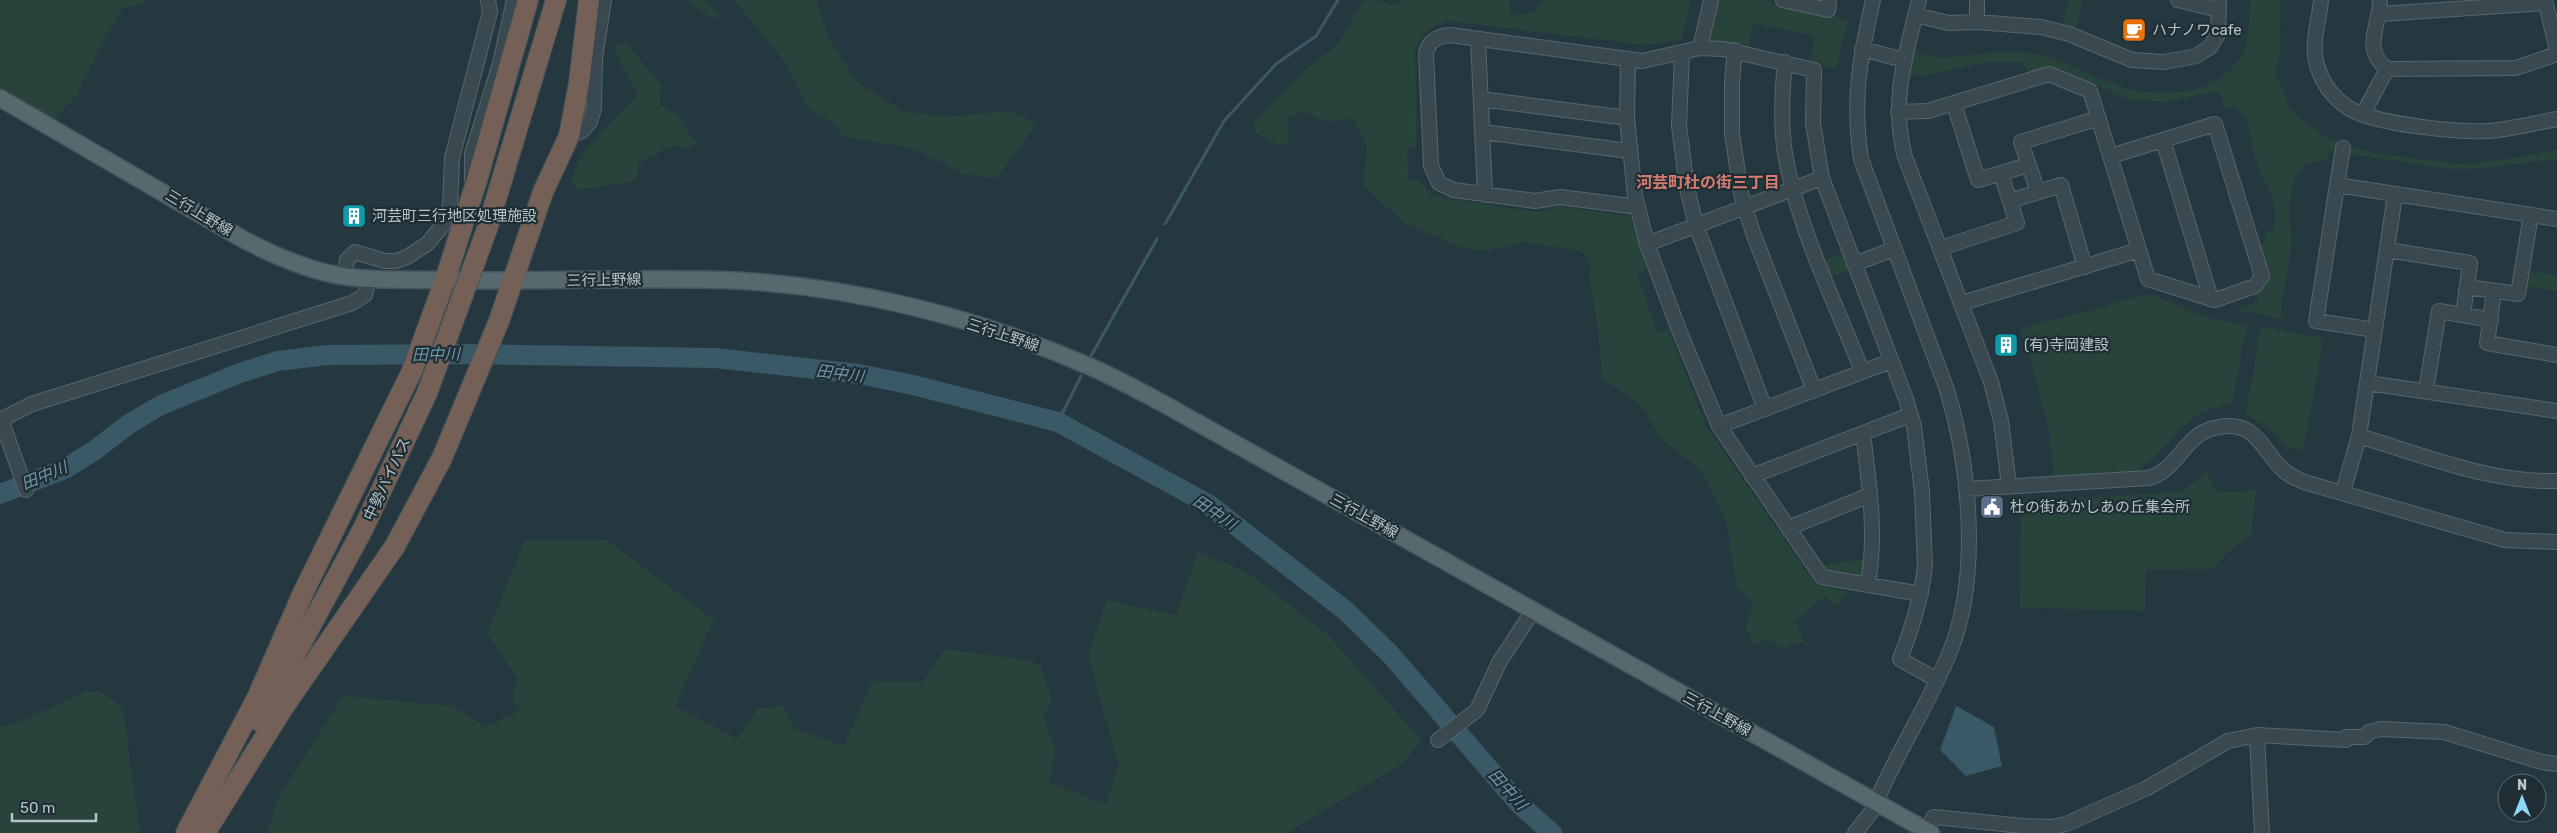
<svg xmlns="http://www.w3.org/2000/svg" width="2557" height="833" viewBox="0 0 2557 833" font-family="Rubik,'Noto Sans JP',sans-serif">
<rect width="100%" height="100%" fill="#25383f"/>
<path fill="#28423c" d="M0,0H147L141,4L121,9L76,96L54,119L0,89Z
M688,0H705L719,14L715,19L701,12Z
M734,0H817L828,37L856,81L903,111L943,117L1012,111L1037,124L996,179L960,173L915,149L842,136L833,122L810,110L784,61Z
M1364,0H1377L1396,5L1401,0H1509L1511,15L1533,13L1543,0H1691L1682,40L1645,45L1449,21C1432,26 1420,33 1415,51L1416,148L1407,150L1408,180H1419L1428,192L1441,198L1539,212L1557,206L1630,216L1647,269L1637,274L1657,332L1668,329L1707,428L1816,585L1848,591L1838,607L1825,596L1795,621L1804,642L1784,648L1765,640L1754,645C1744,627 1743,623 1754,606L1743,592L1737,590L1726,522L1702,471L1661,439L1642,407L1627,395L1603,380L1596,315L1589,281L1590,261L1582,251L1523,242L1485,251L1463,248L1404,223L1364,186L1366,146L1353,118L1329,122L1301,112L1287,118L1289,144H1276L1255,132L1253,123L1306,69L1337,45Z
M1716,0H1761L1848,20L1836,69L1809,62L1815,36L1754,23L1748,48L1711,42L1708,36Z
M2069,0H2083L2075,30L2063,28Z
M2251,0H2280L2281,50L2275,71L2288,105L2300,119L2331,140L2349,147L2380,154L2456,164L2489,162L2557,150V159L2477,169H2450L2329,151L2328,160C2278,161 2293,217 2291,249C2289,271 2282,292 2281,314L2287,320L2237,310L2258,302L2255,291L2256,246L2266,243L2265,234L2272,231C2284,206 2260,177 2254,154C2248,132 2253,123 2234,106L2225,108L2219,91L2165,102L2131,100L2049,67L2028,73L2023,62H1987L1922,76L1907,73L1912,50C1920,52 1929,56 1937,57C1951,59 1966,55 1979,54C1995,52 2013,52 2028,53C2063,57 2092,78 2125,88C2163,99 2219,94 2241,56C2250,40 2249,17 2251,0Z
M627,43L661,85L660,105L679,116L688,133L698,142L690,148L672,146L639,163L636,181L577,190L571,178L583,152L638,95L619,61L615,46Z
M1843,254L1849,271L1831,277L1825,260Z
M2527,270L2557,275V291L2524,286Z
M2145,295H2154L2208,318L2247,325L2232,404L2203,411L2180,428L2161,451L2135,473L2054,477C2050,423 2037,381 2020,329Z
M2260,326L2324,338L2303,451L2286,447L2278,436L2245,413L2252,381Z
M2207,472L2217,493L2256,490L2251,536L2230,550L2212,569L2147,570L2145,611L2020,608L2021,501L2181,492Z
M525,540H607L714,620L675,706L738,739L758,708L783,706L795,729L844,746L872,681L923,682L945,649L1028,660L1041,666L1052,700L1043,716L1055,750L1050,782L1106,805L1118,765L1088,654L1107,600L1176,615L1198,552L1249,573L1328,635L1421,740L1404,763L1287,833H267L279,797L343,696L452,706L486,727L520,710L512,701L518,679L487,633Z
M1868,559L1866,573L1860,578L1825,572L1821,565Z
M99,691L120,705L124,715L140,833H0V726L11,725L86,692Z"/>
<path fill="#395966" d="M1956,706L1994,727L2002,766L1966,776L1940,750Z"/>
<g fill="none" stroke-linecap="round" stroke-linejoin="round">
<path stroke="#395966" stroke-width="3" d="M1165,224L1224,121L1276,64L1316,36L1338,0
M1091,356L1157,239
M1058,422L1081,376"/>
<path stroke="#395966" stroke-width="20" d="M0,494L65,469L95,450L129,424L161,405L240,373L278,361L327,355L466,354L715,358L859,374L913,385L1058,422L1208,504L1346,611L1391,655L1520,805L1552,833"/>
<defs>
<path id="minor" d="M1783,0L1828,10L1829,2
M1919,0C1906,55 1890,100 1905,157L1991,382L2001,421L2009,486
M1977,0V22
M2178,0L2219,10
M2321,0C2319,25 2309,46 2319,71C2325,88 2338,103 2354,111C2380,124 2459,133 2489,131C2512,129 2535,123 2557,119
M2380,0C2380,27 2361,48 2387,69L2516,68L2557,54
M2545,0L2557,50
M2380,14L2545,3
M1915,15L1949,23L1977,22L2041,27L2069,34L2132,60L2164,62L2196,56L2210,47L2218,34L2219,0
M1478,39L1485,195
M1700,48L1711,0
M1862,49L1904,60
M1735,50L1732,82V133L1741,193L1753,233L1814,390
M1682,53L1679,126L1687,188L1696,225L1765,409
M1628,59L1450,35C1438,36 1429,40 1426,53L1431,166L1439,183L1454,190L1535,201L1560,197L1638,207
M1785,62C1782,92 1780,123 1785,153C1797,227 1835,301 1862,371
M1481,99L1627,118
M1954,104L1978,180L2028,165
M1898,112L1928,111L2049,74L2090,91L2148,279L2215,300L2255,286L2262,276L2215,124L2111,156
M2363,114L2387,69
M1483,132L1629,151
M569,136L582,131L590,122L594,108L595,58L604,0
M2163,140L2211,299
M472,180V154L500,64L514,0
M2337,185L2343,148
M2038,192L2021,142L2099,118
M2010,201L2061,185L2085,267
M1647,244L1822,178
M1941,248L2017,223L2001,174
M2387,250L2470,263L2463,315
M1854,264L1894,249
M344,276L347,260L355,252L385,261H396L407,257L427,244L443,225L450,205L452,158L490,12L488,0
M2467,287L2518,294L2531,215
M2494,291L2487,343L2557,355
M1962,303L2139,250
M2375,330L2316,321L2337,185L2557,219
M2368,383L2557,411
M2426,390L2439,311L2491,320
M1,419L26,490
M0,420L32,404L352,303L365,295L368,279
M1719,426L1891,361
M1863,433C1869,483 1877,534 1868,583
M2359,436C2423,455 2490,483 2557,481
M1752,476L1910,415
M1966,489L2149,478C2179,469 2184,435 2214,428C2254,418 2261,447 2281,468C2288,475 2295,478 2304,482L2505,540L2557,542
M2343,492L2359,436L2395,195
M1788,528L1870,495
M1921,594L1822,577L1719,426L1679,330L1647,244L1635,196L1627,118L1628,59L1642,61L1700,48L1723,49L1814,70L1813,123L1822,178L1906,399L1914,426L1922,492L1925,566C1921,599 1912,629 1900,659L1937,680
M2257,735L2262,833
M1438,740L1477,710L1500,661L1533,611
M1926,830L1934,817L2022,826L2052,827L2066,824L2147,788L2228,741L2257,735L2346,740V737H2364L2369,732L2381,729L2444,732L2542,762L2557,764
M1855,833L1872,811C1894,757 1927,708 1949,654C1981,579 1970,466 1947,390L1861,159C1852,99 1860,58 1873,0"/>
<path id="major" d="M0,98L239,237C265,251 293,264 323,272C361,282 403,279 442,280C536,282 631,277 725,280C850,285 976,317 1091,367C1116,378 1140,391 1164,404L1931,833"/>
<path id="highway" d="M487,229L556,0
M259,721L363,529L427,393
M186,833L257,698L303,593L412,371L445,280L477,180L528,0
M205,833L283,708L395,546L442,458L499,321L543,192L569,136L579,83L589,0"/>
</defs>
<use href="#minor" stroke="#57666c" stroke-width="16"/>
<use href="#major" stroke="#46555b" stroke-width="19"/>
<use href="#highway" stroke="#445359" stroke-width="22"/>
<use href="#minor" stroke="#39494f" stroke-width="14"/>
<use href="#major" stroke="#57686f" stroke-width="16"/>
<use href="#highway" stroke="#756057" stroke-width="20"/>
<defs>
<path id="highway-bridge" d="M427,393L487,229"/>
</defs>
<use href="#highway-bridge" stroke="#445359" stroke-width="22" stroke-linecap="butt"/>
<use href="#highway-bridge" stroke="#756057" stroke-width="20"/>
</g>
<defs>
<symbol id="cafe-square" viewBox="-11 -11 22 22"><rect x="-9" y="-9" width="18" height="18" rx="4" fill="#e8710a" stroke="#1e2e34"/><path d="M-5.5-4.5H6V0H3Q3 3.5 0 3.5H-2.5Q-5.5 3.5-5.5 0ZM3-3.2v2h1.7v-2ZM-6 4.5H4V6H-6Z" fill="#fff"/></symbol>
<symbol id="building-square" viewBox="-11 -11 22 22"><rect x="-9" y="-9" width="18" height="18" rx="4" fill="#0f9aa8" stroke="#1e2e34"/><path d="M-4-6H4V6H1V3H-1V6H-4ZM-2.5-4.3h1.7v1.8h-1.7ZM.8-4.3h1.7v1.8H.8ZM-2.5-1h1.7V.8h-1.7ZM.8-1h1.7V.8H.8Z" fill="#fff"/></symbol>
<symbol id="civic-square" viewBox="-11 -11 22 22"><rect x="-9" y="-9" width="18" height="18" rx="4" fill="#5c6f8a" stroke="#1e2e34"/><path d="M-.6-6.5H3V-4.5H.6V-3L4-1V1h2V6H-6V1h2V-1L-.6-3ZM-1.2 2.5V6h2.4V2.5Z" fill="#fff"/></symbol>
</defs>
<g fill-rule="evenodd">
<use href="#cafe-square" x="2120" y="16" width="28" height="28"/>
<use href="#building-square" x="340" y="202" width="28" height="28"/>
<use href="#building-square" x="1992" y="331" width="28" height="28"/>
<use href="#civic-square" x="1978" y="493" width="28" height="28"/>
</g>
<g text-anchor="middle" stroke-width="4.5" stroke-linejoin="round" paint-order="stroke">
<g font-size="15" fill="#b6c3c9" stroke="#1e2e34" text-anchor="start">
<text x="2152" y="35">ハナノワcafe</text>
<text x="372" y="221">河芸町三行地区処理施設</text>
<text x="2024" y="350">(有)寺岡建設</text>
<text x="2010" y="512">杜の街あかしあの丘集会所</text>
</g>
<g font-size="15" fill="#b6c3c9" stroke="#1e2e34">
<text transform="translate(199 213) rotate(31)" y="5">三行上野線</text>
<text transform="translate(604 280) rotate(-1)" y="5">三行上野線</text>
<text transform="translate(1003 335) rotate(18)" y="5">三行上野線</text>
<text transform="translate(387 479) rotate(-65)" y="5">中勢バイパス</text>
<text transform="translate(1364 516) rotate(29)" y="5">三行上野線</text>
<text transform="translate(1717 714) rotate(29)" y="5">三行上野線</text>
</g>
<g font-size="16" font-weight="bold" fill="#d57c6f" stroke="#1e2e34">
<text x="1708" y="188">河芸町杜の街三丁目</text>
</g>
<g font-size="16" font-style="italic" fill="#7099a8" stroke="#1e2e34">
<text transform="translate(436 354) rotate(-1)" y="6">田中川</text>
<text transform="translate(840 373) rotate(7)" y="6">田中川</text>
<text transform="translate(44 475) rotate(-23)" y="6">田中川</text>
<text transform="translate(1215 512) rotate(34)" y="6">田中川</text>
<text transform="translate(1508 789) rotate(48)" y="6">田中川</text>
</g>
</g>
<g transform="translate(2522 798)"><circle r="24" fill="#1e2e34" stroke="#5b6a70"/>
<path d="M0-4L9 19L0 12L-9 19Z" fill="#8ed6f6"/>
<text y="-8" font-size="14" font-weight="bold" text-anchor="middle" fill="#b6c3c9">N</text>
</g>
<path d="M12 813v8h84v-8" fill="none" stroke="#b6c3c9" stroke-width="2.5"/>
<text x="20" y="813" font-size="15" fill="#b6c3c9" stroke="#1e2e34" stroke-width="4" paint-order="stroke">50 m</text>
</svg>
